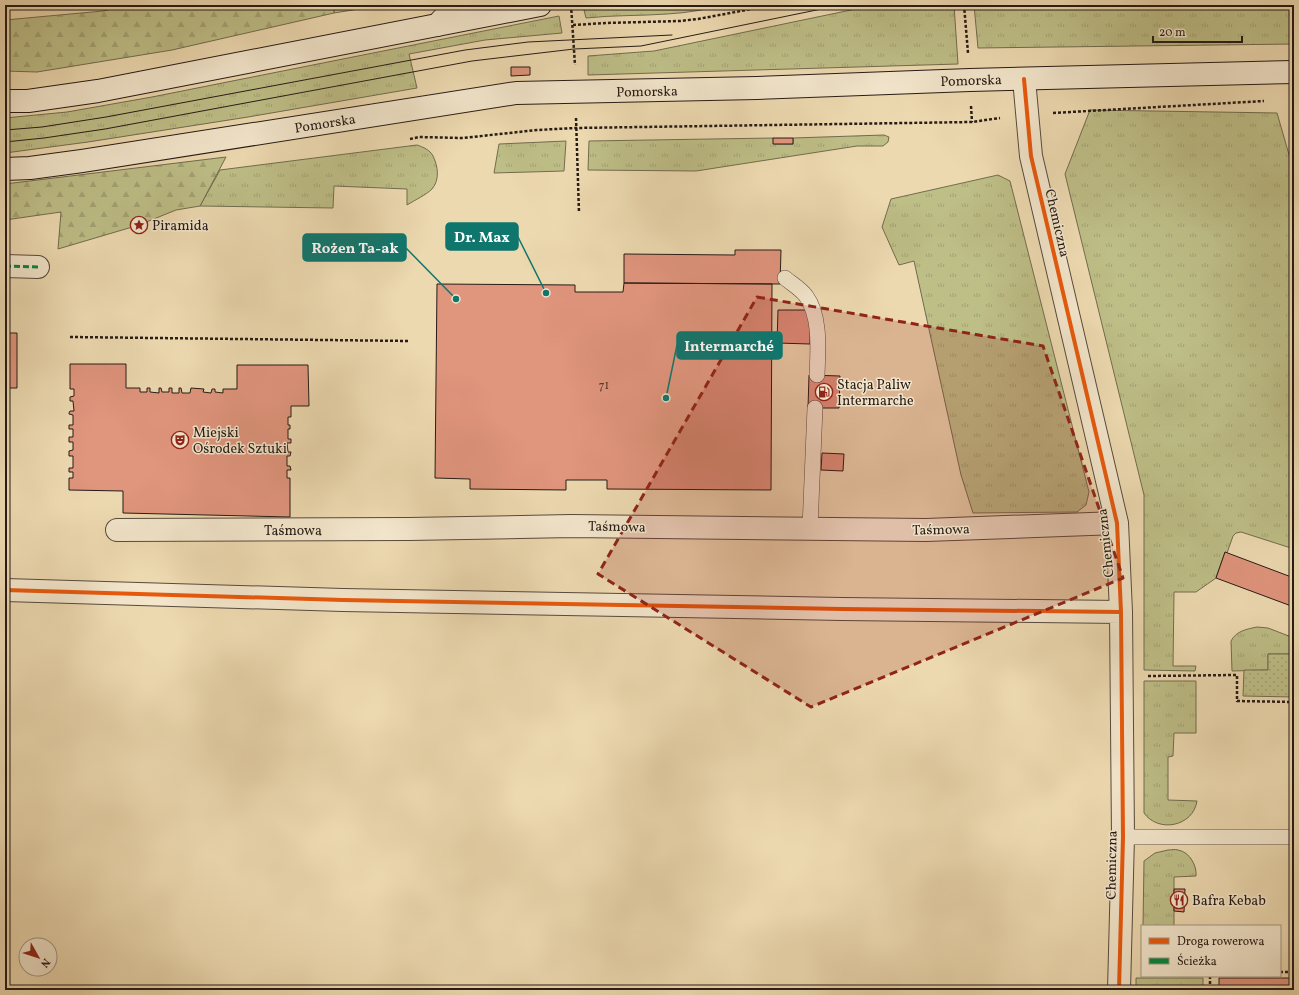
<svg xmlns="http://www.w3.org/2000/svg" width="1299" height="995" viewBox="0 0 1299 995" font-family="Vollkorn,serif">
<defs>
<pattern id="grass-tufts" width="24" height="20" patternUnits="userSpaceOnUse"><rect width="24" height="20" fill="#bebe87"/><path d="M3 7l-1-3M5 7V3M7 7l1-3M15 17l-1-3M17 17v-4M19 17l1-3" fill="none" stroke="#a3a374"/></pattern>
<pattern id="forest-firs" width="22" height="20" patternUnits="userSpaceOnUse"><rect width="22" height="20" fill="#bebe87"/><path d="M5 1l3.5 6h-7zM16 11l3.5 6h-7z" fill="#a3a374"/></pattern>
<pattern id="garden-dots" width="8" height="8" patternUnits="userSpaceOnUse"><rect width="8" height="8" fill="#bebe87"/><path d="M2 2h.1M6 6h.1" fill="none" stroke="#a3a374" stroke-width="1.8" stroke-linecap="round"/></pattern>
</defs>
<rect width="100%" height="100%" fill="#edd9b0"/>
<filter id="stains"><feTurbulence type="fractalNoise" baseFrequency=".005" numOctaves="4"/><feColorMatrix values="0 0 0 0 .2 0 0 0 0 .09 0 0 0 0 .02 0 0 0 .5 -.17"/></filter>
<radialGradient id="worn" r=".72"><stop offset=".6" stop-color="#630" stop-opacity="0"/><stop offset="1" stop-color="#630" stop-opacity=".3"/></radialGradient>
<path fill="url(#grass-tufts)" stroke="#726c4e" d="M334,5H384L334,13Z
M611,5H728C708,9 687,13 667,14C639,16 613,15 586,18L584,10Z
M875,5H954L958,64L588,75V56L654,51Z
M974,5H1294V44L978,48Z
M559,16L562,33L485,40L409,54L417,88L248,117L88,142L5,153V118L67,112L152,97Z
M1090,110L1277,113L1294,172V549L1241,532L1236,533L1233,536L1227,553L1225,552L1216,578L1196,592H1174L1173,666H1196L1195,671L1144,670V495L1065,174Z
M884,135L889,137L888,142L883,146H857L696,171L588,170L589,141L773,138L774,144H793V138Z
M566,141L564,171L494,173L499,144Z
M417,145C423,147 430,150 433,156C438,166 440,180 432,189C426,195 415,200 407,205V189L334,186L333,208L200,206L220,170Z
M998,175L1010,181L1089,492L1086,505L1077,512L973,513L961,475L914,261L899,265L882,227L891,199Z
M1257,627L1268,628L1294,638V654H1268V670L1232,671L1231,641C1236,631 1247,629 1257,627Z
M1144,681H1196V733H1174L1173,756L1168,757V800L1197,801C1193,827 1158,833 1144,813Z
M1168,850C1171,850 1175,849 1178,850C1190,852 1197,866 1196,876L1174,877V926H1143L1144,861L1155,853Z
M1136,978H1203V990H1136Z"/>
<path fill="url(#forest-firs)" stroke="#726c4e" d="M128,5H334V13L172,50L37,72L5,71V20L103,11Z
M226,157L200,206L176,210L139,225L58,249L61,212L5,220V184Z"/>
<path fill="url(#garden-dots)" stroke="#726c4e" d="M1268,654H1294V697L1243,696L1244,670H1268Z"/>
<path fill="#e0957d" stroke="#261b16" d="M511,67H530V75L511,76Z
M773,138H793V144H773Z
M735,250H781L780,284L624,283V254L735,255Z
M624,283L772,284L771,490L607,489V480H566V490L470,489V479L435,478L437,284L575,285V292H623Z
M778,310H811L810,344L777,343Z
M5,333H17V388H5Z
M70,364H126V388H140V392H147V388H150V392L159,393V388H161L162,392H169V388H172V393H179V388H181L182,393H190L191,388L204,389L203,392L211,393L212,389H215V392L223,393V389H237V365H308L309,406H291V417H288V425H290V429H288V439H291V443H287L288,452H291L290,456H287V466H290L291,470H287V478H290V517L123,513V491L69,490V478H73V472H69V468H73V456H69V451L73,450V442H69V437H73V429H69V425H73V415L69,414V413L70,411H74L73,401H70V397L74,396V389H70Z
M809,375L840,376L839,408H808Z
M822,453L844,454L843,471L821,470Z
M1225,552L1294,578V607L1216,578Z
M1174,889H1185L1184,912L1174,911Z
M1219,978H1294V990H1219Z"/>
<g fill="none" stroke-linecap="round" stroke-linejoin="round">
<defs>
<path id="service" d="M785,278C792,284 801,289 806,296C821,316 818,351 817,375
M810,528L815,408
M1123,837H1294"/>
<path id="minor" d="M437,25L456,5
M1024,79L1031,156L1117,523L1121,612L1123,837L1119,990
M5,266L38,267
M117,530L409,529L571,526L926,530L1117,523
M5,590L343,600L842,609L1121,612"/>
<path id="secondary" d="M5,101H28L98,91L540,5
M5,169L30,168L82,161L516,93L757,88L970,80L1294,72"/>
</defs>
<use href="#service" stroke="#584a3c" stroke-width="16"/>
<use href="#minor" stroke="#584a3c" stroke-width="24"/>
<use href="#secondary" stroke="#261b16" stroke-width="24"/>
<path stroke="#261b16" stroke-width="2.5" stroke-dasharray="3 2" stroke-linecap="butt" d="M571,5L575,65
M964,5L968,53
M573,25L606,23L680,21L698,19L773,5
M971,106L972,122
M1053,113L1264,101
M576,118L579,213
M410,139L419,137L463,138L537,130L576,128L972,122L1000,118
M70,337L410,341
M1148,676L1237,675V701L1294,702
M1280,972H1294
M1210,976V990"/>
<use href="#service" stroke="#f3e6cc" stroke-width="15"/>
<use href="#minor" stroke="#f3e6cc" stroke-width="22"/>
<use href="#secondary" stroke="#f3e6cc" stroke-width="22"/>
<path stroke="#261b16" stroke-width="1" d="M5,130L42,127L106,117L465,50L528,42L672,35
M5,142L44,138L105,129L472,61L574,49L641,46L841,5"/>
<path stroke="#00873e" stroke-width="3" stroke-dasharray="6 3" stroke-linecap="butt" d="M5,266L38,267"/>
<defs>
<path id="cycleway" d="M1024,79L1031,156L1117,523L1121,612L1123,837L1119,990
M5,590L343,600L842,609L1121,612"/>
</defs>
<use href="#cycleway" stroke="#f3e6cc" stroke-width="6"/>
<use href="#cycleway" stroke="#e8590c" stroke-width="4"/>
</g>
<path fill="#8f2418" fill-opacity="0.2" stroke="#8f2418" stroke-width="3" stroke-dasharray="8 5" stroke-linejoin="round" d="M757,297L1043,346L1123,578L811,707L598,574Z"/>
<defs>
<symbol id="sight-ring" viewBox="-11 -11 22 22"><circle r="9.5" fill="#f3e6cc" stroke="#8f2418" stroke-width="1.5"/><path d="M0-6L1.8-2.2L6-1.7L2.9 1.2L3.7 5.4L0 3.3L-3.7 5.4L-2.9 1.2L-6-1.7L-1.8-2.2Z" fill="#8f2418"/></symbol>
<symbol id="fuel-ring" viewBox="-11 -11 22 22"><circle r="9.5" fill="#f3e6cc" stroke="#8f2418" stroke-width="1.5"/><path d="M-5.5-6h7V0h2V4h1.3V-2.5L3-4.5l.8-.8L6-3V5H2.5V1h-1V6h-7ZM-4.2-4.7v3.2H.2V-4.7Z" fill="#8f2418"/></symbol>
<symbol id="theatre-ring" viewBox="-11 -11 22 22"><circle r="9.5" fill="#f3e6cc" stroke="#8f2418" stroke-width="1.5"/><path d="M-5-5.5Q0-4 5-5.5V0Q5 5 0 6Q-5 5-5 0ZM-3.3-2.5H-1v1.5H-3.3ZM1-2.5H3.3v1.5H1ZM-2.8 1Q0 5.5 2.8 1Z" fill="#8f2418"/></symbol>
<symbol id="restaurant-ring" viewBox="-11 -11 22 22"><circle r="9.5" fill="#f3e6cc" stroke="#8f2418" stroke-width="1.5"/><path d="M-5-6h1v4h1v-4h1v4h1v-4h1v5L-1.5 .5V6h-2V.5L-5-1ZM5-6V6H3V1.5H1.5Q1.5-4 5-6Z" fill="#8f2418"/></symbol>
</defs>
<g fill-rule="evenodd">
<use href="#sight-ring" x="129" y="215" width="20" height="20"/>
<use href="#fuel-ring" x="814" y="382" width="20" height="20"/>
<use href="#theatre-ring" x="170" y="430" width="20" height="20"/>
<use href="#restaurant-ring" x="1169" y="890" width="20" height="20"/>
</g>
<g text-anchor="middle" stroke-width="3" stroke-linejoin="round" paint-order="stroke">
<g font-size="12" fill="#543a30">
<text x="604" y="389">71</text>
</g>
<g font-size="14" fill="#261b16" stroke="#f3e6cc">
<text transform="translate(971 80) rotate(-2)" y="5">Pomorska</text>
<text transform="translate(647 91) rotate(-1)" y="5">Pomorska</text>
<text transform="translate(325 123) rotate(-9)" y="5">Pomorska</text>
<text transform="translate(1058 223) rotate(77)" y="5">Chemiczna</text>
<text transform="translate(617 526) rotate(1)" y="5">Taśmowa</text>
<text transform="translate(941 529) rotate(-1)" y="5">Taśmowa</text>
<text x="293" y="535">Taśmowa</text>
<text transform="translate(1105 543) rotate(-96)" y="5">Chemiczna</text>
<text transform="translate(1111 865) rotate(-89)" y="5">Chemiczna</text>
</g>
<g font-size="14" fill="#261b16" stroke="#f3e6cc" text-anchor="start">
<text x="152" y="230">Piramida</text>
<text x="837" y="389">Stacja Paliw<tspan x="837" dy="16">Intermarche</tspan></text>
<text x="193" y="437">Miejski<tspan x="193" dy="16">Ośrodek Sztuki</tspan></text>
<text x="1192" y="905">Bafra Kebab</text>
</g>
</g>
<path fill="none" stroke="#0f766e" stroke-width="1.5" d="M546 293L518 237M456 299L406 248M666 398L677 345"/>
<g fill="#0f766e" stroke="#f3e6cc" stroke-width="1.5">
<circle cx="546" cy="293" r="4"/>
<circle cx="456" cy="299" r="4"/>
<circle cx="666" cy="398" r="4"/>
</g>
<g fill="#0f766e" stroke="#0f766e" stroke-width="1.5">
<rect x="446" y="223" width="72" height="27" rx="4"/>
<rect x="303" y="234" width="103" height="27" rx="4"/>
<rect x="677" y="332" width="105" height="27" rx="4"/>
</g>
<g font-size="15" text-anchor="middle" font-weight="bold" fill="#fff">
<text x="482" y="242">Dr. Max</text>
<text x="355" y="253">Rożen Ta-ak</text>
<text x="729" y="351">Intermarché</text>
</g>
<rect width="1299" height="995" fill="none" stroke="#edd9b0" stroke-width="20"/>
<rect x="6" y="6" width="1287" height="983" fill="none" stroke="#261b16" stroke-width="2"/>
<rect x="10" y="10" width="1279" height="975" fill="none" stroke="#261b16"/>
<rect x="1141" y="925" width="140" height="52" fill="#f3e6cc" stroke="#a19583"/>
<rect x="1149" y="938" width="20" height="6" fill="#e8590c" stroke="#a19583"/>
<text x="1177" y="945" font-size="12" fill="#261b16">Droga rowerowa</text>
<rect x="1149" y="958" width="20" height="6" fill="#00873e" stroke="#a19583"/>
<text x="1177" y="965" font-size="12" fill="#261b16">Ścieżka</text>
<g transform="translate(38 957) rotate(129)"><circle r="19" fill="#f3e6cc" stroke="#a19583"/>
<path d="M0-3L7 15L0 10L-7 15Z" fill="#8f2418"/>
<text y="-6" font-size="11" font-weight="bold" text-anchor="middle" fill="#261b16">N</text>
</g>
<path d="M1153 36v6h89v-6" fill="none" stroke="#261b16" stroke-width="2"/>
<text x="1159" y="36" font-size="12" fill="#261b16" stroke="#f3e6cc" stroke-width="3" paint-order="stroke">20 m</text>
<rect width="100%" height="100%" filter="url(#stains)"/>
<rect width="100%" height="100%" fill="url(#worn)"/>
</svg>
